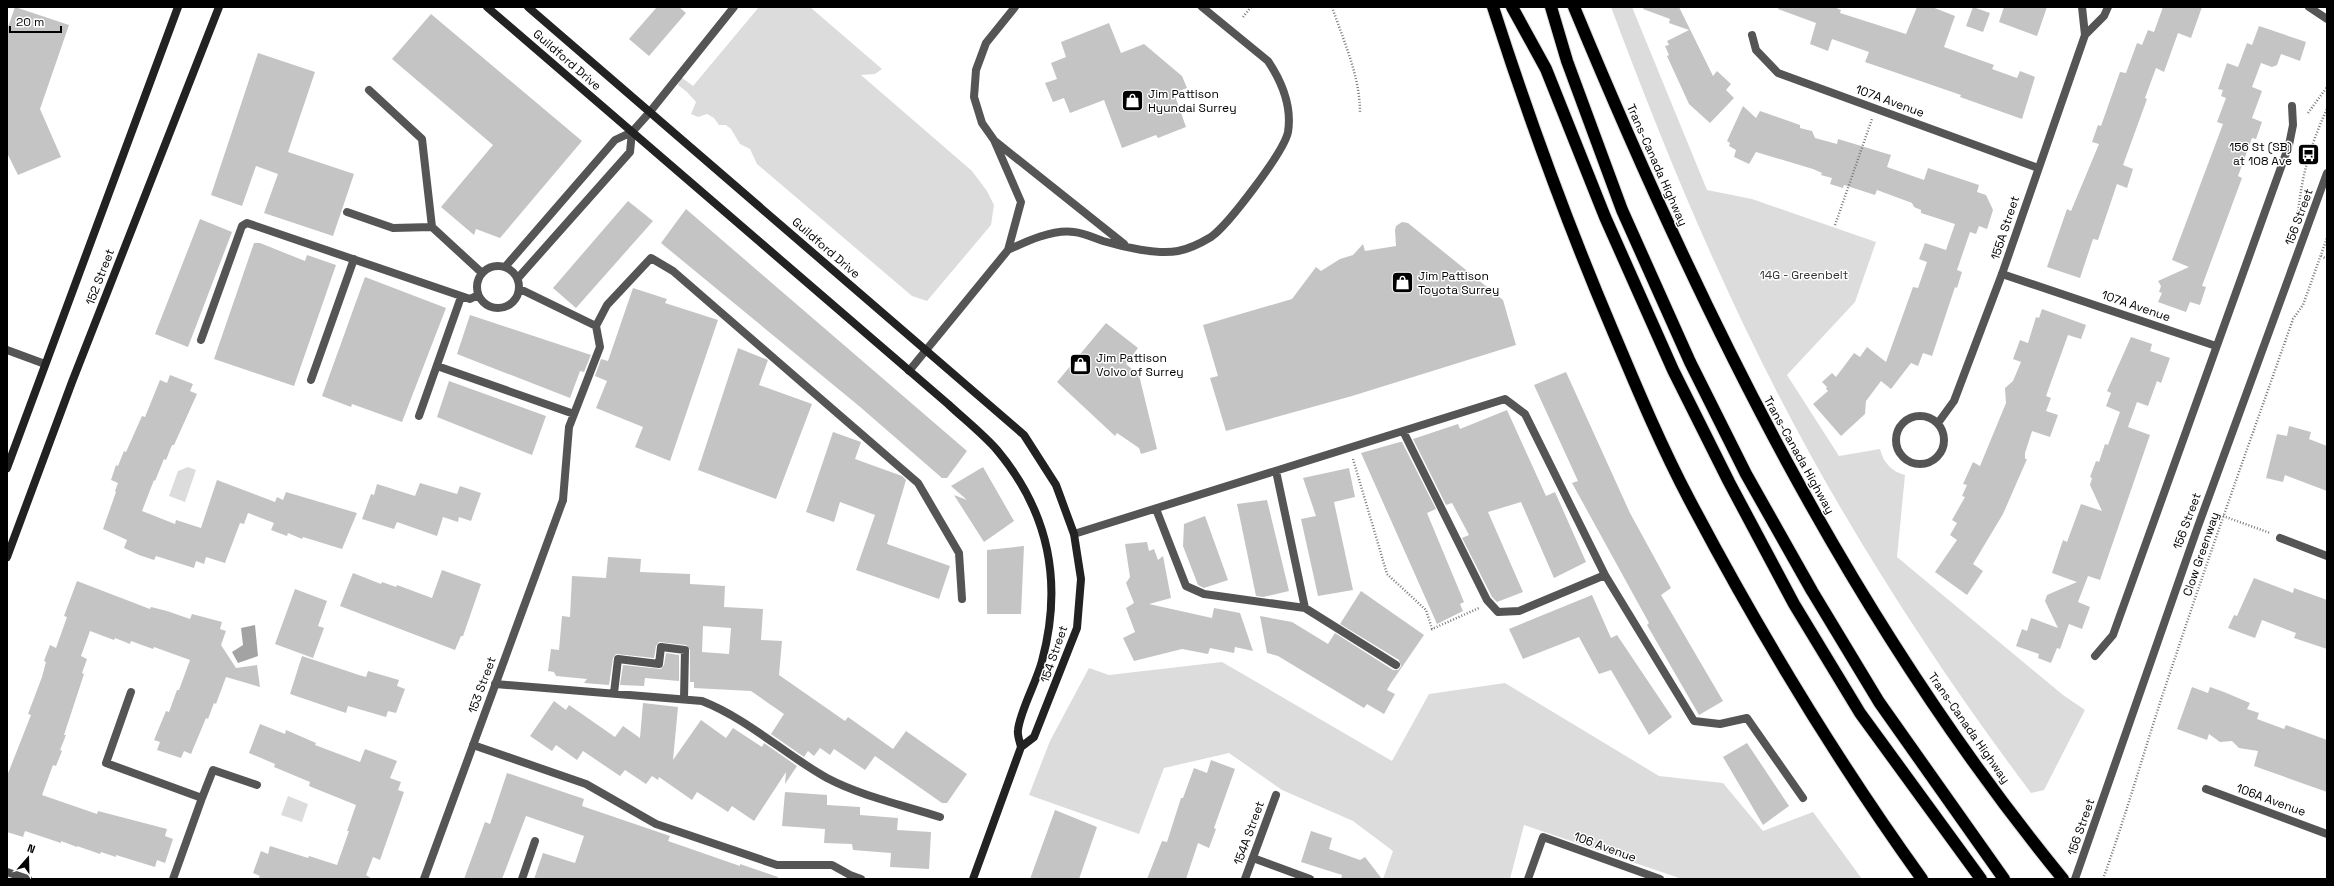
<svg xmlns="http://www.w3.org/2000/svg" width="2334" height="886" viewBox="0 0 2334 886" font-family="'Space Grotesk',sans-serif">
<rect width="100%" height="100%" fill="#fff"/>
<path fill="#dcdcdc" d="M759,7H810L882,69L875,74L861,75L972,171L987,191L994,205L991,225L927,301L912,296L757,164L750,149L740,144L731,129L726,125H719L714,118L707,114L698,117L691,114L696,102L687,92L678,85L681,77L693,86Z
M1611,7H1632L1707,190L1752,199L1876,242L1855,302L1787,375L1839,456L1880,449C1883,462 1892,472 1905,475L1897,557L2063,695L2085,710L2044,790L2031,793C1950,685 1876,573 1810,454C1731,311 1668,160 1611,7Z
M188,467L196,470L185,502L169,496L178,471Z
M1222,662L1392,761L1429,694L1505,683L1659,776L1723,783L1763,831L1813,812L1862,879H1682L1524,825L1510,879H1383L1393,851L1353,821L1282,790L1229,753L1164,768L1139,834L1029,795L1050,741L1089,668L1109,675Z
M288,796L308,804L302,822L281,815Z"/>
<path fill="#a3a3a3" d="M255,625L258,656L238,663L232,652L243,645L241,628Z"/>
<path fill="#c4c4c4" fill-rule="evenodd" d="M15,7L69,25L40,109L61,157L18,175L7,153V30Z
M657,7H679L686,13L649,56L629,39Z
M1644,7H1679L1713,76L1717,71L1731,84L1726,90L1734,98L1710,123L1689,104L1667,56L1669,55L1665,46L1669,45L1667,41L1689,30L1669,23L1670,19L1643,9Z
M1779,7H1834L1841,10L1840,13L1906,34L1917,7H1932L1955,16L1944,47L1994,65L1992,69L2017,78L2020,71L2035,77L2022,119L1960,97L1961,95L1865,62L1869,52L1832,39L1828,51L1810,44L1816,23L1778,9Z
M1973,7L1990,13L1983,32L1966,26Z
M2004,7H2047L2037,36L1999,22Z
M2163,7H2202L2191,38L2178,33L2164,72L2156,68L2145,98L2147,99L2123,165L2133,169L2127,188L2117,184L2098,240L2093,239L2080,278L2047,267L2067,209L2071,211L2099,144L2092,142L2098,125L2101,126L2120,72L2126,73L2137,43L2142,45L2148,30L2154,32Z
M431,14L582,141L500,238L476,229L474,235L441,207L493,145L392,59Z
M1109,23L1121,53L1144,44L1182,76L1187,88L1174,93L1186,127L1158,138L1156,135L1122,148L1104,100L1070,113L1064,98L1053,102L1045,83L1057,79L1051,63L1066,57L1061,42Z
M2259,26L2306,42L2300,61L2281,54L2277,65L2272,67L2261,63L2252,87L2262,91L2252,118L2262,122L2256,139L2252,138L2238,176L2242,178L2202,286L2206,287L2200,305L2190,302L2186,312L2158,302L2162,293L2159,292L2161,286L2158,281L2189,267L2172,260L2223,124L2217,122L2226,98L2221,96L2223,90L2218,89L2227,63L2238,67L2247,43L2252,45Z
M258,53L315,72L288,152L354,174L333,236L264,213L278,174L256,166L242,206L211,195Z
M1743,106L1756,118L1760,111L1800,125V128L1812,131L1815,138L1837,144L1838,139L1891,155L1887,167L1924,180L1928,168L1979,185L1977,192L1986,195L1993,210L1987,229L1979,226L1976,234L1970,232L1957,270L1962,272L1957,288L1955,287L1932,356L1923,353L1918,366L1911,363L1891,389L1881,381L1866,401L1865,414L1841,436L1813,404L1828,391L1826,389L1827,387L1822,382L1832,373L1836,377L1854,353L1860,357L1867,347L1886,362L1913,287L1918,288L1927,262L1919,259L1925,243L1946,250L1955,224L1921,213V210L1914,207L1912,203L1877,190L1875,195L1844,185L1843,188L1830,184L1832,178L1821,175L1822,173L1813,169L1756,152L1749,164L1734,157L1736,150L1729,146L1730,143L1727,141Z
M628,201L653,221L576,308L553,288Z
M686,209L967,451L947,478H942L859,406L661,243Z
M200,219L232,232L188,347L155,334Z
M1402,222L1408,223L1503,300L1516,345L1352,396L1226,431L1210,378L1218,376L1203,325L1292,299L1316,267L1321,271L1340,259L1353,255L1363,244L1365,251L1396,246L1395,230L1396,226Z
M254,243H260L305,261L307,255L336,265L294,386L214,359Z
M365,277L446,308L402,422L352,404L351,407L322,396Z
M633,288L667,299L665,303L718,320L670,461L635,447L643,427L596,408L607,381L595,376L601,359L608,361Z
M2042,309L2086,325L2081,339L2068,335L2046,396L2051,398L2046,411L2058,415L2050,437L2032,431L2025,453V459H2027L2003,514L1973,564L1983,571L1967,595L1935,572L1957,540L1950,535L1957,523L1952,520L1965,497L1962,496L1967,485L1963,484L1973,462L1980,466L2006,403L2005,388L2013,381L2021,362L2013,359L2020,340L2028,343L2036,317L2039,318Z
M470,315L591,355L584,372L580,371L570,398L457,354Z
M1106,323L1138,348L1126,364L1139,375L1157,449L1141,454L1139,448L1117,433L1115,436L1057,382Z
M2131,337L2152,344L2150,351L2170,358L2161,383L2157,381L2148,406L2137,402L2128,427L2150,435L2100,580L2088,576L2078,602L2090,607L2082,629L2069,624L2060,649L2057,648L2051,663L2038,658L2039,654L2016,646L2022,629L2027,631L2031,618L2058,628L2045,601L2047,595L2077,582L2052,573L2063,540L2067,542L2081,504L2102,511L2090,485L2092,478L2090,477L2096,461L2099,462L2105,444L2108,445L2120,412L2106,406L2111,393L2107,391Z
M738,348L768,360L759,385L812,404L776,499L698,470Z
M1566,372L1630,513L1671,588L1661,595L1723,701L1699,715L1647,625L1649,623L1572,483L1578,481L1534,385Z
M170,375L193,384L190,391L197,394L174,445H172L166,460L164,459L155,481L154,480L142,511L175,524L176,520L201,528L217,480L275,502L277,497L283,500L286,492L357,513L342,549L303,537L302,539L288,533L287,536L271,530L274,523L248,513L244,524L240,523L225,563L206,557L204,564L196,561L194,568L156,556L154,560L139,555L124,548L127,540L103,529L116,492L115,491L118,483L111,480L116,465L118,466L124,451L126,452L142,416L145,417L160,380L167,383Z
M449,381L546,416L532,455L437,417Z
M1507,410L1546,496L1555,492L1586,562L1554,578L1521,502L1488,512L1523,592L1497,602L1492,597L1462,538L1469,535L1452,503L1446,505L1413,439L1458,424L1460,429Z
M2289,426L2311,432L2309,439L2327,446V491L2285,475L2283,482L2266,478L2277,434L2287,436Z
M833,432L861,442L855,459L902,476L906,480L887,544L950,566L939,599L856,570L875,515L840,502L834,522L806,512Z
M1400,442H1402L1436,509L1427,513L1464,602L1460,604L1463,611L1437,624L1361,453Z
M983,467L1014,521L984,542L954,495L967,500L951,486Z
M1349,468L1355,497L1334,502L1353,590L1318,596L1301,519L1316,516L1303,478Z
M420,483L457,494L460,486L481,493L471,521L459,517L458,522L443,517L437,536L397,522L394,529L362,519L371,494L374,495L377,484L415,496Z
M1267,500L1289,591L1263,597L1256,596L1237,504Z
M1205,516L1228,580L1204,588L1198,585L1183,546L1184,524Z
M1147,542L1149,551L1154,549L1158,560L1163,556L1171,598L1149,604L1212,618L1214,608L1240,613L1253,651L1235,647L1234,653L1210,648L1208,654L1182,649L1134,661L1123,638L1135,632L1126,608L1134,603L1126,583L1130,577L1125,544Z
M1024,546L1021,614H987V550Z
M608,557L641,559L640,572L690,574V584L725,586L724,607L763,609L761,640L782,641L779,675L845,721L848,717L893,749L906,731L967,774L947,803H942L875,756L865,770L834,749L830,755L820,748L814,756L808,751L804,757L771,734L784,714L751,691L694,688V682H690V650L686,645L659,642L656,646L654,658L616,654L613,658L609,685L584,683L587,679L556,676L554,672L548,671L551,649L559,650L562,616L570,617L572,576L606,578ZM703,626L731,628L729,654L702,652Z
M442,570L481,584L463,636H461L455,650L340,606L353,573L381,584L382,582L396,587L397,585L432,598Z
M2254,578L2293,593L2294,588L2327,600V649L2294,638L2296,633L2262,620L2255,638L2228,628L2234,615L2237,616Z
M77,581L150,609L151,607L167,611L190,619L192,614L222,622L220,629L226,631L221,645L236,668L257,665L260,687L226,677L216,704L214,703L208,719L206,718L191,754L184,751L181,758L157,750L160,742L154,740L166,711L169,712L177,690H179L190,660L154,647L153,649L131,641L130,644L115,638L114,640L90,631L81,656L87,659L82,673L84,674L64,735H66L60,750L62,751L56,766L53,765L42,795L97,814L98,811L167,829L165,836L173,839L165,863L157,860L155,867L116,855V857L101,852L100,854L77,846V847L61,841V843L25,831L23,837L7,832V776L31,715L28,714L42,677L46,662L44,661L50,645L56,648L67,617L64,616Z
M295,589L327,601L318,626L324,628L313,658L275,644Z
M1361,591L1424,635L1391,683L1387,690L1395,694L1384,714L1367,704L1364,708L1278,656L1267,653L1260,616L1292,622L1328,644L1335,633L1393,670H1398L1401,666L1399,660L1340,624Z
M1592,595L1611,638L1617,635L1672,717L1649,735L1611,670L1599,674L1579,637L1523,659L1509,629Z
M666,653L679,655V681L645,678L644,686L620,685L623,665L661,669L664,665Z
M302,656L359,675L366,677L368,671L399,680L397,686L405,689L396,713L388,711L386,717L348,706L346,713L290,694Z
M2192,687L2208,693L2210,687L2224,692L2250,703L2247,709L2259,713L2257,719L2284,729L2286,725L2327,740V792L2254,766L2258,751L2239,748L2232,741L2220,742L2209,734L2207,740L2177,729Z
M554,701L566,710L569,705L615,737L623,726L640,738L643,703L678,707L673,760L701,720L726,738L733,728L762,747L764,743L797,766L785,784L786,772L754,821L732,806L728,812L697,792L692,800L659,777L658,780L652,776L646,784L625,770L620,776L583,751L577,760L556,745L552,751L530,736Z
M260,724L285,734L286,730L316,743L315,745L360,762L365,749L397,761L390,778L401,782L398,790L404,792L380,860L373,857L370,865L366,875L372,879H258L260,876L253,873L261,851L268,854L270,846L308,858L309,856L337,865L349,831H347L356,805L309,786L310,782L274,767L275,764L249,753Z
M1747,743L1789,806L1763,825L1723,757Z
M1211,760L1235,769L1214,828L1216,829L1209,848L1198,843L1186,879H1147L1162,841L1167,842L1181,798H1183L1194,768L1207,773Z
M507,773L584,799L582,806L670,836L668,841L740,866V864L778,877L777,879H534L543,853L575,863L584,836L526,816L502,879H464L485,822L490,824Z
M785,792L827,795V805L860,807V815L898,818L897,830L931,832L929,869L890,867L891,853L853,850L852,844L824,843L825,829L782,826Z
M1055,810L1097,827L1079,879H1030Z
M1311,831L1332,838L1329,849L1360,860L1365,857L1382,879H1341L1342,875L1301,862Z"/>
<g fill="none" stroke-linecap="round" stroke-linejoin="round">
<defs>
<path id="motorway" d="M1493,7C1528,116 1567,223 1612,329C1636,386 1660,444 1689,499C1758,630 1835,758 1922,879
M1512,7L1546,69L1605,217L1673,370L1729,482L1794,604L1860,713L1981,879
M1551,7L1567,61L1622,210L1690,362L1746,474L1812,591L1879,702L2004,879
M1574,7C1702,316 1850,619 2063,879"/>
</defs>
<use href="#motorway" stroke="#dbdbdb" stroke-width="14"/>
<path stroke="#777" stroke-width="2.5" stroke-dasharray="1 2" stroke-linecap="butt" d="M1332,7C1344,42 1360,76 1360,113
M1243,17L1251,7
M2308,113L2327,87
M2298,214C2302,174 2310,146 2327,109
M1835,225L1872,119
M2321,256L2327,259
M1353,459L1387,574L1426,610L1432,629L1479,608
M2223,516L2270,533
M2103,879C2129,807 2149,733 2174,661C2212,546 2253,433 2293,319L2303,305L2327,238"/>
<path stroke="#555" stroke-width="8" d="M1015,7L986,43L976,70L974,97L982,123L994,140L1021,202L1008,250C1027,241 1053,229 1074,232C1084,233 1094,238 1103,241C1123,247 1158,255 1178,251C1189,249 1201,243 1211,237C1228,225 1284,152 1288,132C1292,107 1282,82 1268,61L1202,7
M369,90L422,139L432,227L482,273
M996,142L1124,244
M347,212L393,228L432,227
M477 287a21 21 0 1 1 42 0a21 21 0 1 1-42 0Z
M505,267L615,140L632,132L649,113L734,7
M2002,274L2216,346
M518,278L630,152L632,132
M520,289L596,326L600,347L569,427L563,500
M596,326L607,305L651,258L673,271L918,483L959,553L962,599
M201,340L242,226L247,223L470,299L478,295
M437,366L574,414
M909,371L1008,250
M311,380L354,259
M419,416L461,297
M1276,471L1305,608
M1156,509L1186,586L1204,594L1305,608L1396,665
M1074,534L1505,399L1525,414L1605,575L1519,611L1498,612L1487,600L1403,431
M1605,575L1694,721L1720,724L1747,718L1803,798
M495,684L702,701C748,719 784,754 827,778C861,796 903,805 940,817
M131,692L106,763L202,798L173,879
M614,693L618,659L659,664L661,647L685,650L684,699
M473,745L586,784L656,824L777,865H832L850,875L861,879
M202,798L213,770L257,785
M1253,858L1310,879
M522,879L535,841"/>
<path stroke="#555" stroke-width="8" d="M2082,7L2085,35
M2309,7L2327,19
M1752,35L1756,50L1778,73L2038,168
M7,350L45,364
M1896 440a24 24 0 1 1 48 0a24 24 0 1 1-48 0Z
M1938,423L1954,401L2002,274L2085,35L2104,16L2108,7
M2280,538L2327,556
M2095,656L2113,635L2289,145L2293,125L2292,106
M2206,789L2327,834
M424,879L563,500
M1245,879L1276,795
M1528,879L1543,837L1660,879"/>
<path stroke="#555" stroke-width="8" d="M7,872L28,879
M2075,879L2197,529L2327,173"/>
<path stroke="#222" stroke-width="8" d="M487,7L948,404C964,419 983,434 997,450C1049,512 1063,583 1042,661C1037,681 1020,711 1018,730C1017,735 1020,742 1021,747
M528,7L1024,435L1056,485L1074,534L1081,579L1077,628L1034,737L1021,747L973,879
M7,468L178,7
M7,557L72,382L219,7"/>
<use href="#motorway" stroke="#000" stroke-width="12"/>
</g>
<defs>
<symbol id="shop-square" viewBox="-11 -11 22 22"><rect x="-9" y="-9" width="18" height="18" rx="4" fill="#000" stroke="#fff"/><path d="M-5-2.5h2.3a2.7 3.5 0 0 1 5.4 0H5L5.5 6h-11ZM-1.5-2.5h3a1.5 2.3 0 0 0-3 0Z" fill="#fff"/></symbol>
<symbol id="bus-square" viewBox="-11 -11 22 22"><rect x="-9" y="-9" width="18" height="18" rx="4" fill="#000" stroke="#fff"/><path d="M-5-6H5V4H4V6H2V4H-2V6H-4V4H-5ZM-3.5-4V0h7V-4ZM-3.5 1.2v1.5H-2V1.2ZM2 1.2v1.5H3.5V1.2Z" fill="#fff"/></symbol>
</defs>
<g fill-rule="evenodd">
<use href="#shop-square" x="1120" y="88" width="25" height="25"/>
<use href="#bus-square" x="2296" y="142" width="25" height="25"/>
<use href="#shop-square" x="1390" y="270" width="25" height="25"/>
<use href="#shop-square" x="1068" y="352" width="25" height="25"/>
</g>
<g text-anchor="middle" stroke-width="3" stroke-linejoin="round" paint-order="stroke">
<g font-size="12" fill="#000" stroke="#fff">
<text transform="translate(567 60) rotate(41)" y="4">Guildford Drive</text>
<text transform="translate(1890 101) rotate(20)" y="4">107A Avenue</text>
<text transform="translate(1657 165) rotate(66)" y="4">Trans-Canada Highway</text>
<text transform="translate(2299 217) rotate(-70)" y="4">156 Street</text>
<text transform="translate(2005 228) rotate(-72)" y="4">155A Street</text>
<text transform="translate(826 248) rotate(41)" y="4">Guildford Drive</text>
<text transform="translate(100 277) rotate(-69)" y="4">152 Street</text>
<text transform="translate(2136 306) rotate(19)" y="4">107A Avenue</text>
<text transform="translate(1799 455) rotate(61)" y="4">Trans-Canada Highway</text>
<text transform="translate(2187 521) rotate(-70)" y="4">156 Street</text>
<text transform="translate(2201 554) rotate(-71)" y="4">Clow Greenway</text>
<text transform="translate(1054 654) rotate(-71)" y="4">154 Street</text>
<text transform="translate(482 685) rotate(-70)" y="4">153 Street</text>
<text transform="translate(1969 728) rotate(55)" y="4">Trans-Canada Highway</text>
<text transform="translate(2271 800) rotate(20)" y="4">106A Avenue</text>
<text transform="translate(2081 827) rotate(-71)" y="4">156 Street</text>
<text transform="translate(1249 833) rotate(-70)" y="4">154A Street</text>
<text transform="translate(1605 847) rotate(20)" y="4">106 Avenue</text>
</g>
<g font-size="12" fill="#000" stroke="#fff" text-anchor="start">
<text x="1148" y="98">Jim Pattison<tspan x="1148" dy="14">Hyundai Surrey</tspan></text>
<text x="2292" y="151" text-anchor="end">156 St (SB)<tspan x="2292" dy="14">at 108 Ave</tspan></text>
<text x="1418" y="280">Jim Pattison<tspan x="1418" dy="14">Toyota Surrey</tspan></text>
<text x="1096" y="362">Jim Pattison<tspan x="1096" dy="14">Volvo of Surrey</tspan></text>
</g>
<g font-size="12" fill="#333" stroke="#fff">
<text x="1804" y="279">14G - Greenbelt</text>
</g>
</g>
<rect width="2334" height="886" fill="none" stroke="#000000" stroke-width="16"/>
<g transform="translate(28 858) rotate(20)" stroke="#ffffff" stroke-width="3" paint-order="stroke">
<path d="M0-3L7 15L0 10L-7 15Z" fill="#000000"/>
<text y="-6" font-size="11" font-weight="bold" text-anchor="middle" fill="#000000">N</text>
</g>
<path d="M10 26v6h51v-6" fill="none" stroke="#000000" stroke-width="2"/>
<text x="16" y="26" font-size="12" fill="#000000" stroke="#ffffff" stroke-width="3" paint-order="stroke">20 m</text>
</svg>
